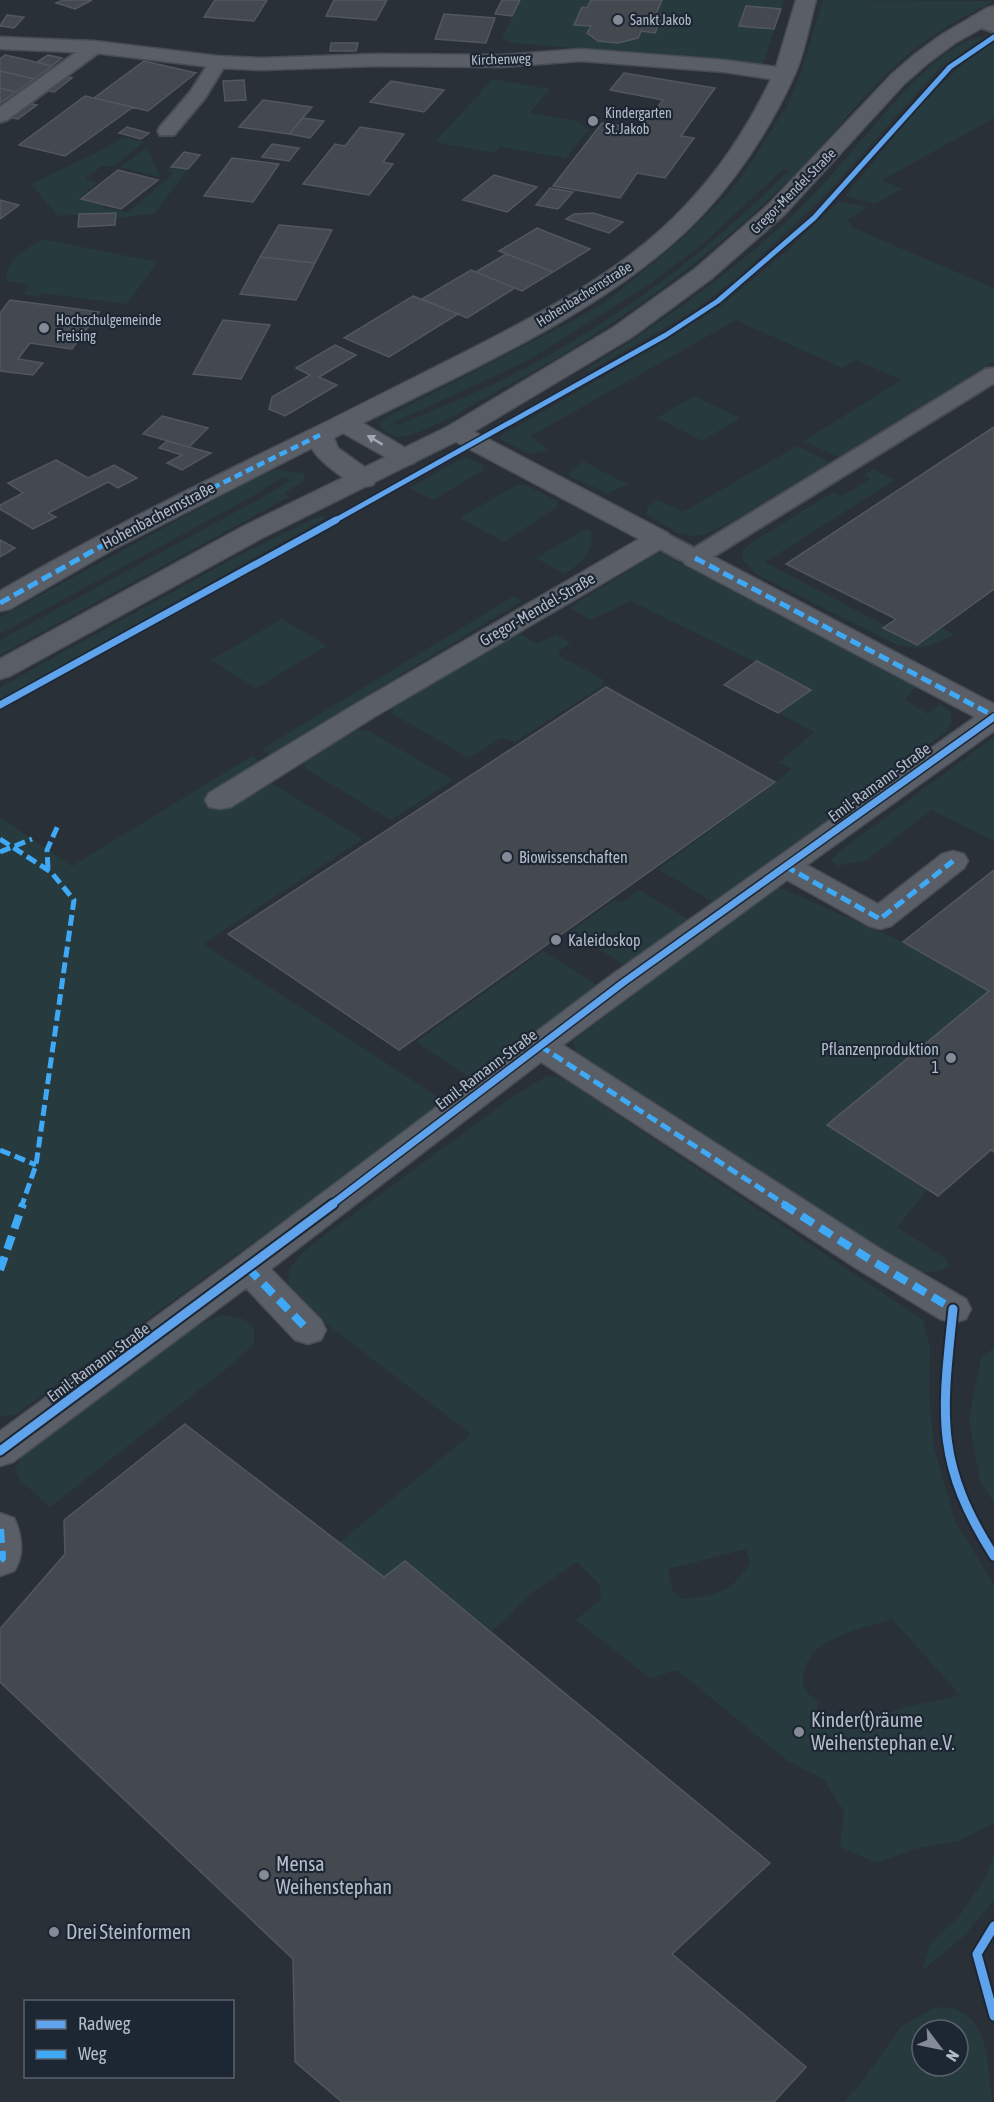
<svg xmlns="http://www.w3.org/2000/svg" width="994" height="2102" viewBox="0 0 994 2102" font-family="'Asap Condensed',sans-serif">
<rect width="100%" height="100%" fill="#2a3038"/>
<path fill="#273a3e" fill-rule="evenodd" d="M521,0H591L587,8L582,7L574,25L591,26L598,41L618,43L638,38L641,31L655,32L663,15L656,14L662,0H784L763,63L511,43L502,38Z
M823,0L994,1C969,15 942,27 920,45C872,81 838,130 797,172C708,261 605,335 494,393C466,408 426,436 395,437L381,428V422L388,416L572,321L611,298L682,239L725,197L742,176L787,106L801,73ZM783,169L789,170C713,247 629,311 535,363C491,387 444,406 398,425L393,423L527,361L650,284L704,243Z
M986,36L940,68L820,201L739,276L700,306L660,331L590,371L585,370C657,325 726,277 789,219C821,189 849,154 878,121C903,93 947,39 986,36Z
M994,42V118L882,180L902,189L875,204L845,196C882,152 917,105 960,67C970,57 983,50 994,42Z
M493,79L550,89L530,113L577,121L589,130L565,158L500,147L494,153L435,142Z
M123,137L145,142L114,166H102L85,179L97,183L79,198L105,205L102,208L128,212L173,174L168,169H188L154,214L116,218V213L58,216L31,184L102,150Z
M147,147L160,177L120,167Z
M839,201L867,207L848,220L853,228L994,288V361L838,457L804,441L901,380L856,360L842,368L736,320L531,436L548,450L530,454L500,439V436L672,337L722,305L790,248Z
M43,239L157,262L127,304L40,293L38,297L23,294L29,285L7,281C3,260 28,248 43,239Z
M694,396L740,418L702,441L657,418Z
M797,446L830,462L733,521L703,535L691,536L678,533L646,514L648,506L658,500L683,512Z
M464,457L484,465L482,471L433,500L409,488Z
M583,461L629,485L607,493L571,477L569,473Z
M276,469L302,473L306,477L301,483L284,493L289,497L0,655V640L263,497L290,480L283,477L253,496L0,634V617L252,480Z
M872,469L895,480L765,562L886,626L884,627H940L954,634C934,647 920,650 897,645L756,574L742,559L743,551L751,543L833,492L842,496L870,479L864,475Z
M516,485H526L557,501V507L504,542L460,518Z
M320,516L326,518L0,700V688L29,671L245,552Z
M590,529C597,551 581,563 565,574L536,558L584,530Z
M659,552L915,687L905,700L928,714L940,704L951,712V724L946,732L715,903L658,869L775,783L792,768L778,763L814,732L778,713L810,689L631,601L591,620L569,608Z
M514,596L522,601L270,755L262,749Z
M282,619L327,646L256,688L211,660Z
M516,631L537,644L556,635L571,643L559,651V656L604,680L602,686L515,742L501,738L469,758L393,714V705Z
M352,730H367L453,780L391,820L306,769L303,761Z
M994,737V841L931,810L867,860L838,866L831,860L838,852Z
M252,756L260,761L207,794L230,807L266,784H273L363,839L203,944L446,1102L83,1366L16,1414L0,1417V817L72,866Z
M776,886L903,942L989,991L827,1125L928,1189L897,1227L946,1259L950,1266C934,1276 916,1273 900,1265L577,1054L573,1041Z
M639,890L690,920L627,967L571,931L615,900L622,903Z
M543,951L599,986L474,1080L416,1042Z
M548,1075L563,1078L923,1320L930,1346L929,1394L934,1448L955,1521L994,1585V1823L958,1841L915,1849L877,1863L840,1847L844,1811L823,1779L788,1761L677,1670L650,1678L576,1620L601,1599L599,1584L577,1562L533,1592L492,1631L405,1561L384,1577L340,1542L471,1434L321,1320L288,1286L289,1269L305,1250L508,1100ZM746,1549L750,1563C731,1594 716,1595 683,1599L673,1591L668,1569ZM892,1619L960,1695C944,1700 927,1702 910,1706C881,1713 854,1726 823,1723L816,1711L819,1703C804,1690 800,1687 805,1668C814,1636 864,1629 892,1619Z
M221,1315L244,1319L254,1328V1344L230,1366L50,1507L20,1480L15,1469L24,1453L195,1327Z
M994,1348V1503L980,1481L969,1419L981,1357Z
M994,1854V1900L966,1934L923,1970L929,1945L960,1915L986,1877Z
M936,2007C942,2008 949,2007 955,2009C991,2022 988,2072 992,2102H844L860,2084L902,2026ZM922,2030H958V2066H922Z"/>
<path fill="#444950" stroke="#52575f" stroke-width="1.5" d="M63,0H92L75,9L56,3Z
M215,0H267L254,21L204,17Z
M334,0H387L376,20L326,16Z
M502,0H520L512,16L495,14Z
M591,0H662L656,14L663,15L655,33L641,31L638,38L618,43L598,41L587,33L591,26L574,25L582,7L587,8Z
M746,6L781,9L774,29L739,26Z
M444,14L495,18L486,43L435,39Z
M7,15L24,17L14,28L0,26Z
M331,43H358L356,51H330Z
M5,55L19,58L52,66L34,79L0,71V59Z
M48,55L62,58L52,66L37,62Z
M144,61L196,73L148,111L94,98Z
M0,71L18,75L34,79L16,92L0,88Z
M624,73L715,88L681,136L694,138L665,178L637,173L620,198L553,186L602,123L641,129L663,100L610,90Z
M63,76L72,78L54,92L45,90Z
M244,80L246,100L225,101L223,81Z
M391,81L444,90L424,112L370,102Z
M0,88L16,92L0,103Z
M85,96L133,107L65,156L19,145Z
M263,100L312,107L289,134L239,127Z
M27,103L37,105L18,119L9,117Z
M303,118L324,121L310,138L289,134Z
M127,127L149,133L141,139L119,133Z
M360,127L404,134L383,162L393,164L369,195L303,184L335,144L345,146Z
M272,144L299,148L289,161L262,157Z
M184,152L200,155L188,169L171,167Z
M232,158L279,164L253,202L204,196Z
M118,170L158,180L121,209L81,199Z
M494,175L537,187L507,212L463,200Z
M550,188L573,192L558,209L536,205Z
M0,200L19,205L0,219Z
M116,213L115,225L78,227L79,214Z
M593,213L623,222L609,233L566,219L574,214Z
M279,225L332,230L315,263L260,257Z
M537,228L544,231L590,249L553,272L499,251Z
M506,254L528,262L553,272L522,291L476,272Z
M260,257L315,263L296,300L240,294Z
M471,270L515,288L467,318L422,299Z
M413,296L458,314L389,357L344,338Z
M10,300L48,305L99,312L72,349L30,343L18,359L43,363L33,375L0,371V313Z
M223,320L270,325L241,379L193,374Z
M335,345L356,355L319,377L337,385L285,416L269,409L272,397L310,375L296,368Z
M162,416L208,428L189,447L143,434Z
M994,427V589L917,645L883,628L896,619L786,564Z
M167,441L211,453L182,470L167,463L182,455L159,448Z
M56,460L88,478L114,465L137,478L118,488L108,482L48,513L56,517L33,529L0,509V505L23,493L8,483Z
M0,540L15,548L0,557Z
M757,661L811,690L778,713L724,685Z
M606,687L775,782L399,1050L228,934Z
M994,870V1152L991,1150L938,1196L827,1125L989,991L903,942Z
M185,1424L384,1577L405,1561L770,1863L672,1954L806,2067L774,2102H342L295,2062L293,1959L0,1682V1629L65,1554L64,1520Z"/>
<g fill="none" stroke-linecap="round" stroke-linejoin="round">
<defs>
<path id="lane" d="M978,16L994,21V32L972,25L969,21L972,17Z
M95,42L101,43L104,47L101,51L7,120L0,122V107L89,43Z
M218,57L224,58L227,62L205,98L174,135H160L158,131L160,127L191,91L212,58Z
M994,368V383L703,563C685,567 667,552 651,544L647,539L651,534L659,532L667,534L694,548L986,369Z"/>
<path id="street" d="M796,0H816C809,25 805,51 795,74C772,125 741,173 703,214C618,305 474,368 363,423L414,453L418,458L414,463L405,466L396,463L343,433L334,438L338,448L373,473L377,479L373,485C372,485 365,487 363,487C351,486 316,459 312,448L112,550L10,609L0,611V591C106,529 217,475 328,421C374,398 421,374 467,351C545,311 627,269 687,204C722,167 749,125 771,79L724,72L581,61L500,67L376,66L262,70L218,68L95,53L0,49V37L95,41L218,56L262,58L376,54L500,55L581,49L724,60L776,67Z
M456,424L465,427L668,533L672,539L668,545L374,717L231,807L220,809L209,807L205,800L209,793L354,705L639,539L447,437L443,432L447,427Z
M695,550L705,552L994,704V731L807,865L878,904L942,854L953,851L964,854L968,861L964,868L891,926L880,929L869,926L787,880L563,1045L882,1250L966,1299L971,1309L966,1319L953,1323L940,1319L856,1268L541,1062L271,1269L321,1320L326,1330L321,1340L308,1344L295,1340L246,1288L13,1462L0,1466V1431L235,1259L613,974L975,717L685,564L681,558L685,552Z
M0,1513L14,1518C22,1534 25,1556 14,1571L0,1576Z"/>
<path id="secondary" d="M994,6V21L955,43L928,63L905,83L784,215L711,279L632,337L465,437L262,538L10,676L0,679V659L244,526L447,427L614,327L695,269L768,205L891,75L914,55L941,35L987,8Z"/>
</defs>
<use href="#lane" stroke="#484c53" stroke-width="4"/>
<use href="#street" stroke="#484c53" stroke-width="3"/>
<use href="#secondary" stroke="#484c53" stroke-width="3"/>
<use href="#lane" fill="#5a5e66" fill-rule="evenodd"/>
<use href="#street" fill="#5a5e66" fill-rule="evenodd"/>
<use href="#secondary" fill="#595d64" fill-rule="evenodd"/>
<path stroke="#3fa9f5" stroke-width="4.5" stroke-dasharray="8 4.5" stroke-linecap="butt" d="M145,521L320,435"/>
<path stroke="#3fa9f5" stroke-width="5" stroke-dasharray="11 5" stroke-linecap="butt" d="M695,558L994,716
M0,603L148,520
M0,839L51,872L74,900L36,1165L22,1205
M0,852L32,839
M785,866L880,919L953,861
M48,868L47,850L59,823
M540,1046L786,1205
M0,1150L36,1165"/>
<path stroke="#3fa9f5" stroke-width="8" stroke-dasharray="14 8" stroke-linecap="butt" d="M783,1204L869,1259L953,1309
M248,1268L308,1330
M0,1270L23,1204
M0,1529L2,1558L0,1560"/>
<defs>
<path id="cycleway-far2" d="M334,521L666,335L718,301L814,218L950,67L994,37"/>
<path id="cycleway-far1" d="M0,705L336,520
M331,1205L624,982L994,717"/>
<path id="cycleway" d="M953,1309C942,1414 934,1462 994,1556
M0,1451L333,1204
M994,1926L977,1954L994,2016"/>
</defs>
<use href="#cycleway-far2" stroke="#1d2633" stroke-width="8"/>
<use href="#cycleway-far1" stroke="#1d2633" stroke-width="10"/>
<use href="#cycleway" stroke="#1d2633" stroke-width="13"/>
<use href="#cycleway-far2" stroke="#60a3ed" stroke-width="5"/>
<use href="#cycleway-far1" stroke="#60a3ed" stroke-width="7"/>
<use href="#cycleway" stroke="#60a3ed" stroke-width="9"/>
</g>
<defs><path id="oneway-solid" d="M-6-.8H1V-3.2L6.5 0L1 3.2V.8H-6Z" transform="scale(1.5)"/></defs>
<use fill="#a2a9b5" href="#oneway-solid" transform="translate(375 440) rotate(-149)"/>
<g fill="#848b96" stroke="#1d2633" stroke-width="2">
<circle cx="618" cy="20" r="6"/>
<circle cx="593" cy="121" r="6"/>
<circle cx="44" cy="328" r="6"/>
<circle cx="507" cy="857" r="6"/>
<circle cx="556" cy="940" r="6"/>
<circle cx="951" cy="1058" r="6"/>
<circle cx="799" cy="1732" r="6"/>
<circle cx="264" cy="1875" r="6"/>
<circle cx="54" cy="1932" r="6"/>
</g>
<g text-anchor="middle" stroke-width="4.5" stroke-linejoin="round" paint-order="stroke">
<g font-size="14" fill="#b4bcc9" stroke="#1d2633" text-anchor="start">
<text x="630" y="25">Sankt Jakob</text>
<text x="605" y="118">Kindergarten<tspan x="605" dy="16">St. Jakob</tspan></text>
<text x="56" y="325">Hochschulgemeinde<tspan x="56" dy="16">Freising</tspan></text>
</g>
<g font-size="14" fill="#b4bcc9" stroke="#1d2633">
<text transform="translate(501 59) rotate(-2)" y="5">Kirchenweg</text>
<text transform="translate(793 191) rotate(-45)" y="5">Gregor-Mendel-Straße</text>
<text transform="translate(584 294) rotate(-32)" y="5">Hohenbachernstraße</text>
</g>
<g font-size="16" fill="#b4bcc9" stroke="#1d2633">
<text transform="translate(158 515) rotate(-28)" y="6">Hohenbachernstraße</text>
<text transform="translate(537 609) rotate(-30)" y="6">Gregor-Mendel-Straße</text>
<text transform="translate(879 782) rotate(-36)" y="6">Emil-Ramann-Straße</text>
<text transform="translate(486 1069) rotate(-37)" y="6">Emil-Ramann-Straße</text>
<text transform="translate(98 1362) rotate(-36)" y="6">Emil-Ramann-Straße</text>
</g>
<g font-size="16" fill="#b4bcc9" stroke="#1d2633" text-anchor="start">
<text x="519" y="863">Biowissenschaften</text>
<text x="568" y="946">Kaleidoskop</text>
<text x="939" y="1055" text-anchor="end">Pflanzenproduktion<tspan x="939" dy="18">1</tspan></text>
</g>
<g font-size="20" fill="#b4bcc9" stroke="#1d2633" text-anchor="start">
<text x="811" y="1727">Kinder(t)räume<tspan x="811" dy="23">Weihenstephan e.V.</tspan></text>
<text x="276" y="1871">Mensa<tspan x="276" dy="23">Weihenstephan</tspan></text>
<text x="66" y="1939">Drei Steinformen</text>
</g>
</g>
<rect x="24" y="2000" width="210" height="78" fill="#1d2633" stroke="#59626f" stroke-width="1.5"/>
<rect x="36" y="2020" width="30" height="9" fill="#60a3ed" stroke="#59626f" stroke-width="1.5"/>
<text x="78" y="2030" font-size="18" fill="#b4bcc9">Radweg</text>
<rect x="36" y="2050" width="30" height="9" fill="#3fa9f5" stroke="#59626f" stroke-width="1.5"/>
<text x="78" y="2060" font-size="18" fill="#b4bcc9">Weg</text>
<g transform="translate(940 2048) rotate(122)"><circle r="28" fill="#1d2633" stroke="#59626f" stroke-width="1.5"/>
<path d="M0-4.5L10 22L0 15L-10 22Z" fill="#848b96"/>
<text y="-9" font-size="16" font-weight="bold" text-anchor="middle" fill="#b4bcc9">N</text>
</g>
</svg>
